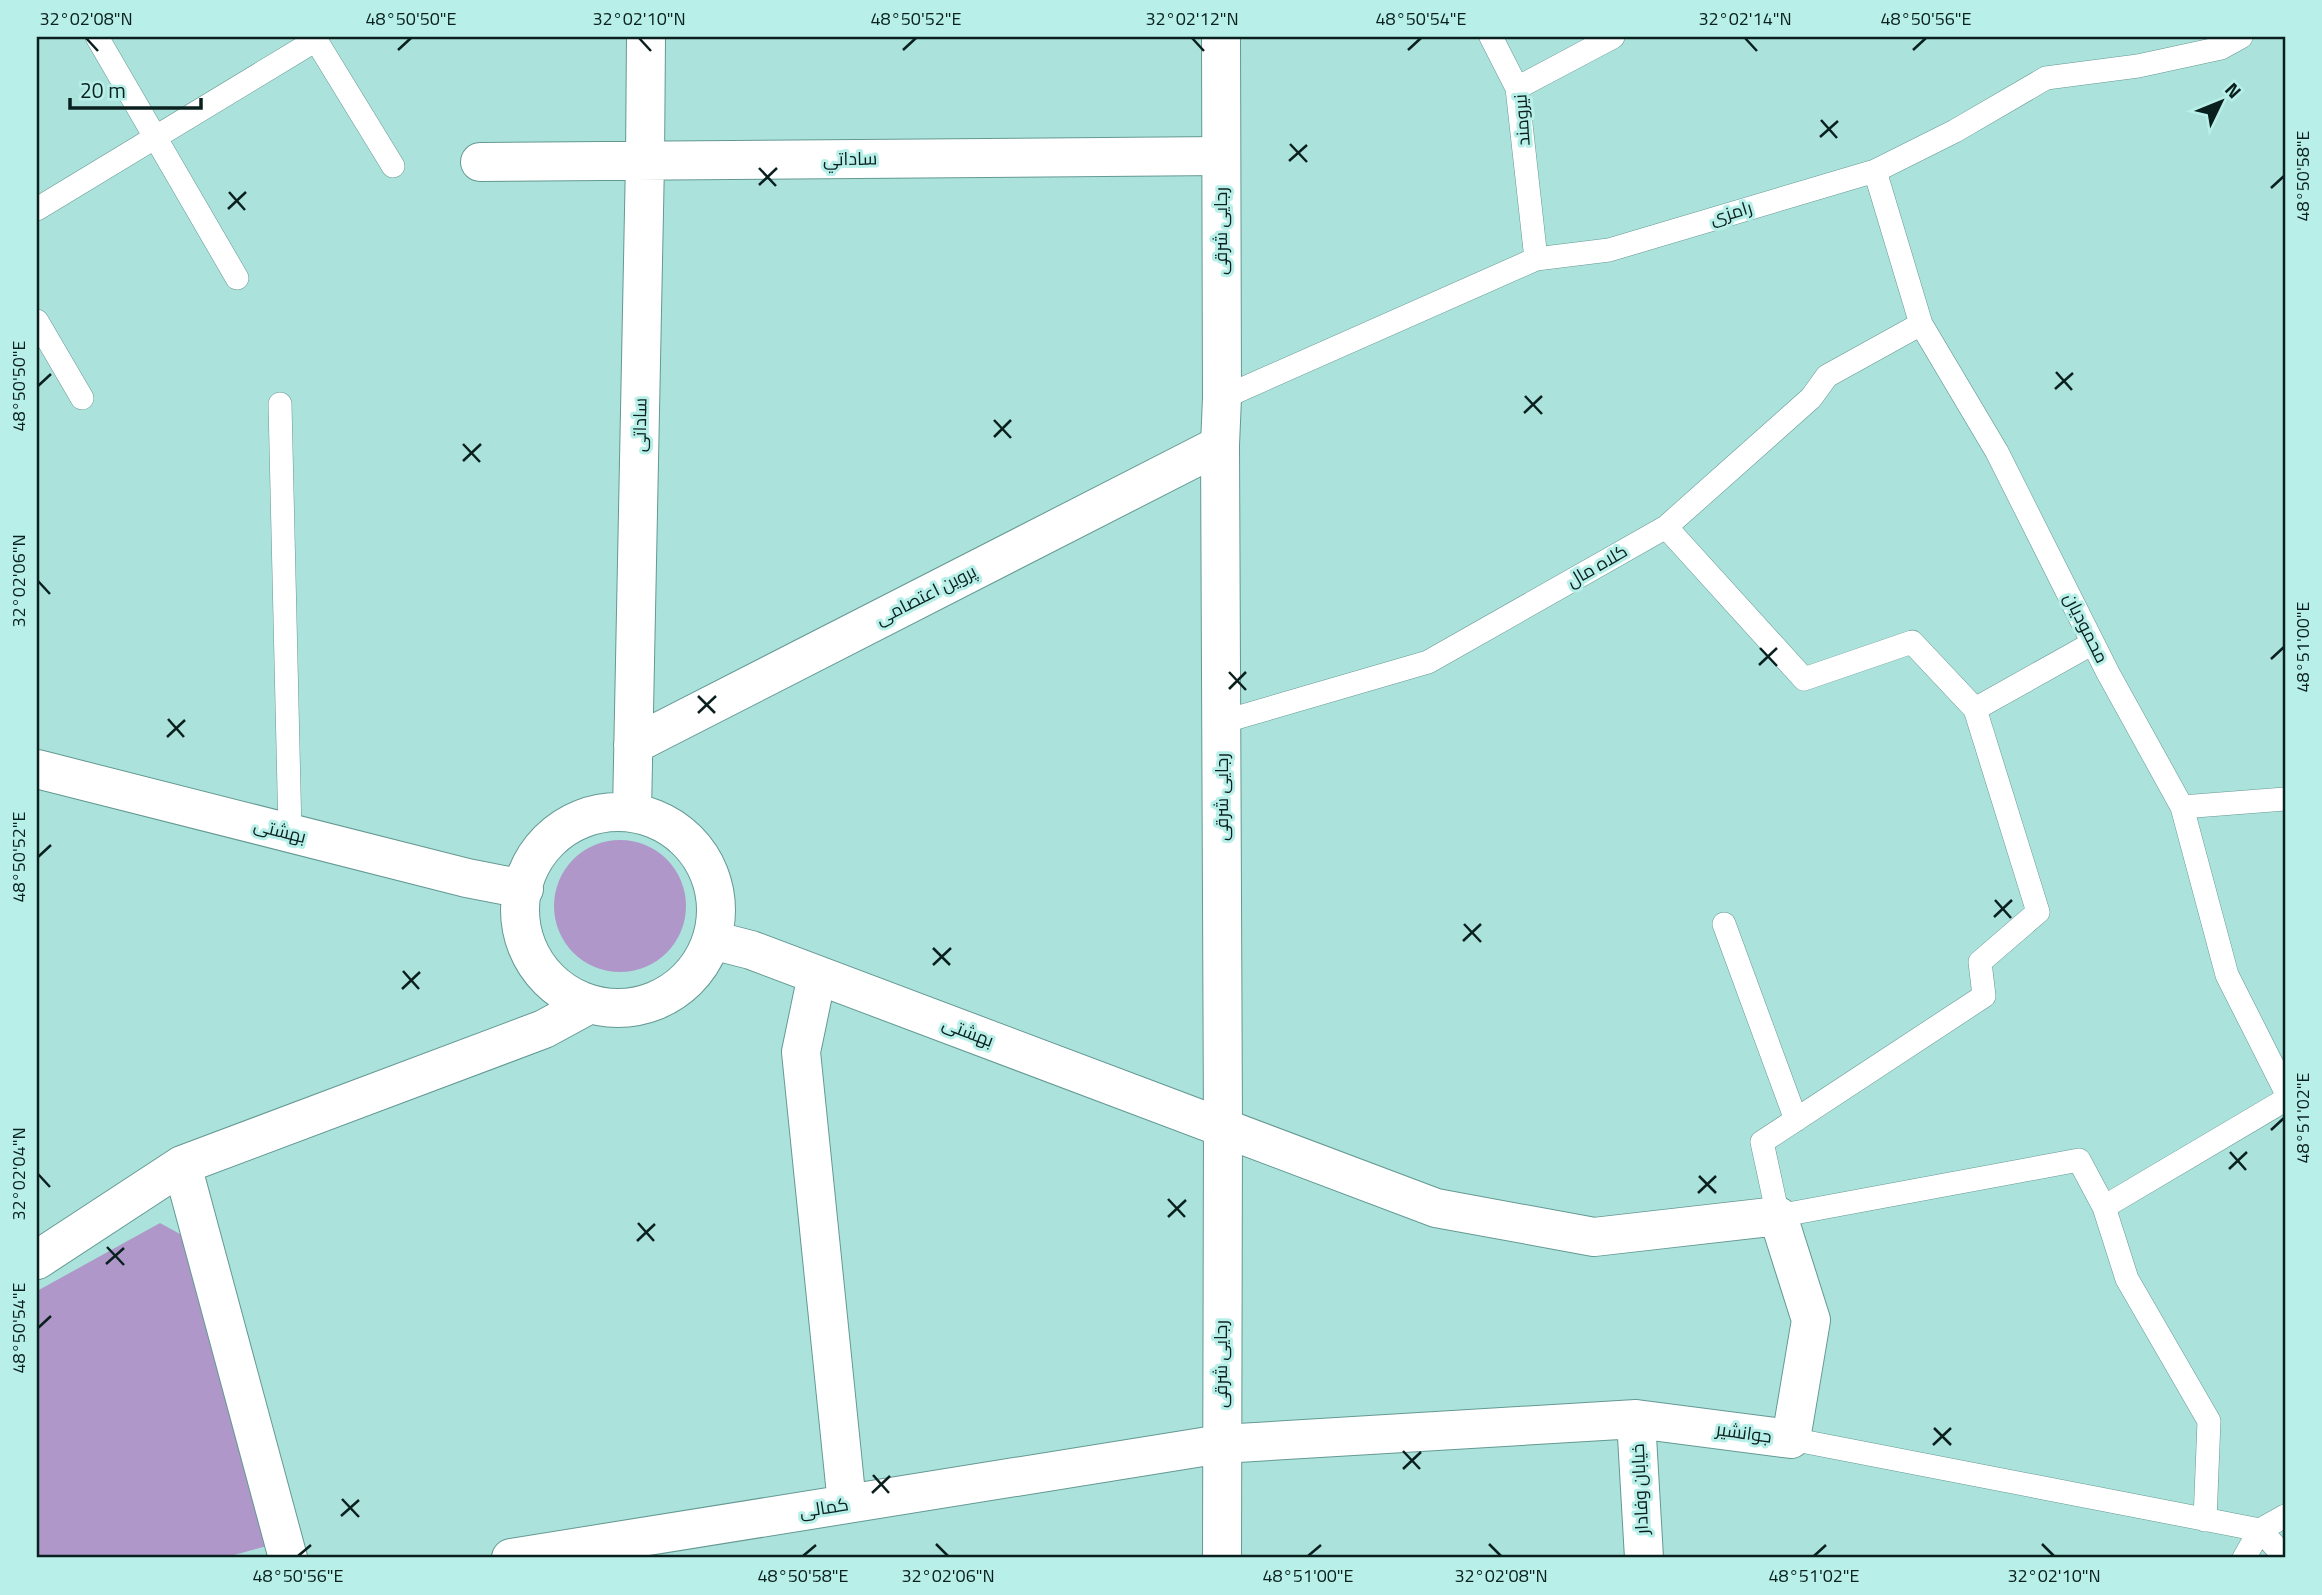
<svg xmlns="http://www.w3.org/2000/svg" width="2322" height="1595" viewBox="0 0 2322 1595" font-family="'Titillium Web',Cairo,sans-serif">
<rect width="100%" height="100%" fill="#ace2dc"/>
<path fill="#af98c9" d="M554 906a66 66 0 1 1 132 0a66 66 0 1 1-132 0Z
M160,1223L189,1239L267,1546L223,1558H37V1291Z"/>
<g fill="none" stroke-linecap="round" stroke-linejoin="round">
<defs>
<path id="lane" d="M97,37L237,278
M314,37L393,166
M1491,37L1517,88L1536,259
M1517,88L1613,37
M1875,171L1921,324L1997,452L2108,673L2182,807L2227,975L2285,1090
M37,209L316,40
M37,321L82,398
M1222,398L1536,259L1609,250L1875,171L1955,131L2046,78L2138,66L2221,48L2241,37
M280,404L290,833
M1666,527L1804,679L1912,642L1975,709L2038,912L1980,962L1984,996L1762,1142L1778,1216L2079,1160L2104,1207L2285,1100
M1975,709L2093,643
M1222,722L1428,662L1666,527L1811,398L1827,376L1921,324
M2182,807L2285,799
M1724,924L1796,1120
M2104,1207L2127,1279L2209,1421L2205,1520
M1791,1439L2260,1530
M2260,1530L2285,1557
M2244,1558L2260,1530L2285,1516"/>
<path id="street" d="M480,162L1221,156
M633,745L1220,445
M37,769L467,878L524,889
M632,812L645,161L646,37
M520 910a98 98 0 1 1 196 0a98 98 0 1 1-196 0Z
M817,975L801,1052L847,1504
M182,1165L288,1558
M37,1260L182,1165L544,1029L590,1004
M1636,1419L1644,1558
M511,1558L1221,1444L1636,1419L1791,1439L1811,1320L1778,1216L1594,1237L1436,1208L751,950L712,940"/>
<path id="secondary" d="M1221,37L1222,398L1220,445L1223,1128L1222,1558"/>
</defs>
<use href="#lane" stroke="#649993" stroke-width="24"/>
<use href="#street" stroke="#649993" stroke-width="40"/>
<use href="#secondary" stroke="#649993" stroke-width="40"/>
<use href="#lane" stroke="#fff" stroke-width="23"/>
<use href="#street" stroke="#fff" stroke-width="38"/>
<use href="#secondary" stroke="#fff" stroke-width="38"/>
</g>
<path fill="none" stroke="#0a201e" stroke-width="2.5" d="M86,38L98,51M639,38L651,51M1192,38L1204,51M1745,38L1757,51M398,50L411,38M903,50L916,38M1408,50L1421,38M1913,50L1926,38M1821,120L1837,138M1820,137L1838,121M1290,144L1307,162M1289,161L1307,145M759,168L776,186M759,185L777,168M2271,188L2284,176M229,192L245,210M228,209L246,192M2056,372L2072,390M38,386L51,374M2055,389L2073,373M1525,396L1542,414M1524,413L1542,396M994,420L1011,438M994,437L1011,420M463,444L480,462M463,461L481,444M38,581L50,594M1760,648L1777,666M2271,659L2284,647M1759,665L1777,648M1229,672L1246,690M1229,689L1246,672M698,696L715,713M698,713L716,696M168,719L184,737M167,737L185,720M38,857L51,845M1995,900L2011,918M1994,917L2012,900M1464,924L1481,942M1463,941L1481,924M933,948L950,965M933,965L951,948M403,971L419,989M402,989L420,972M2271,1130L2284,1118M2230,1152L2246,1170M2229,1169L2247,1152M38,1174L50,1187M1699,1176L1716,1193M1698,1193L1716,1176M1168,1199L1185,1217M1168,1217L1186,1200M638,1223L654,1241M637,1241L655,1224M107,1247L124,1265M106,1264L124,1248M38,1328L51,1316M1934,1428L1951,1445M1933,1445L1951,1428M1403,1451L1420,1469M1403,1469L1421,1452M873,1475L889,1493M872,1493L890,1476M342,1499L359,1517M341,1516L359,1500M936,1544L948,1556M1489,1544L1501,1556M2042,1544L2054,1556M298,1556L311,1545M803,1556L816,1545M1308,1556L1321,1545M1814,1556L1826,1545"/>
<g text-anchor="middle" stroke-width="6" stroke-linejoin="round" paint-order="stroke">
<g font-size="18" fill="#0a201e" stroke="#b8f0e9">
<text transform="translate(1522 120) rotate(-94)" y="6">نیرومند</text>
<text transform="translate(850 159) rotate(-1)" y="6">ساداتي</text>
<text transform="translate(1731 213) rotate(-17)" y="6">رامزی</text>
<text transform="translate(1221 231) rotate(-90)" y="6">رجایی شرقی</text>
<text transform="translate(640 425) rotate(-89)" y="6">ساداتی</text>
<text transform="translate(1597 566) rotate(-30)" y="6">کلاه مال</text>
<text transform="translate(926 595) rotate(-27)" y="6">پروین اعتصامی</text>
<text transform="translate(2086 628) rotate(63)" y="6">محمودیان</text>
<text transform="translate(1222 797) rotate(-90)" y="6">رجایی شرقی</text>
<text transform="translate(280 831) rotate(14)" y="6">بهشتی</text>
<text transform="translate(968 1032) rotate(21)" y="6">بهشتی</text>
<text transform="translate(1221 1364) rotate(-90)" y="6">رجایی شرقی</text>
<text transform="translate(1744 1433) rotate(8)" y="6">جوانشیر</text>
<text transform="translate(1640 1489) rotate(-93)" y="6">خیابان وفادار</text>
<text transform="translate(824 1508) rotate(-9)" y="6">کمالی</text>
</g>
</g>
<rect width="2322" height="1595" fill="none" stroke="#b8f0e9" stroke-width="77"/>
<g transform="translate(2221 102) rotate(47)" stroke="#b8f0e9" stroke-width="5" paint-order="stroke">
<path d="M0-5L12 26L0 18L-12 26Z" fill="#0a201e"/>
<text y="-10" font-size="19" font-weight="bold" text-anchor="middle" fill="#0a201e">N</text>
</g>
<path d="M70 98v10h131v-10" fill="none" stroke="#0a201e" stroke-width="3.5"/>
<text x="80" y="98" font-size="21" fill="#0a201e" stroke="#b8f0e9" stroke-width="5" paint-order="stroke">20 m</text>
<rect x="38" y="38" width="2246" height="1518" fill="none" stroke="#0a201e" stroke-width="2.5"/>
<g font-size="18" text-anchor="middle" fill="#0a201e">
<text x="86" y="25">32°02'08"N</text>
<text x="411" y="25">48°50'50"E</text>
<text x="639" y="25">32°02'10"N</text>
<text x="916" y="25">48°50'52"E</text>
<text x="1192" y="25">32°02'12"N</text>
<text x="1421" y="25">48°50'54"E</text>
<text x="1745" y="25">32°02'14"N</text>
<text x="1926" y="25">48°50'56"E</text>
<text transform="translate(2303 176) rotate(-90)" y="6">48°50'58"E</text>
<text transform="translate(19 386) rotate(-90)" y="6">48°50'50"E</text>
<text transform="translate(19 581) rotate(-90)" y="6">32°02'06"N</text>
<text transform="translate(2303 647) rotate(-90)" y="6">48°51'00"E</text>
<text transform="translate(19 857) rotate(-90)" y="6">48°50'52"E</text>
<text transform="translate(2303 1118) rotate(-90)" y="6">48°51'02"E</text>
<text transform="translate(19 1174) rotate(-90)" y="6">32°02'04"N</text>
<text transform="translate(19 1328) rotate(-90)" y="6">48°50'54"E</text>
<text x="298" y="1582">48°50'56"E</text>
<text x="803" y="1582">48°50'58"E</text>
<text x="948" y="1582">32°02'06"N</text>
<text x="1308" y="1582">48°51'00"E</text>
<text x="1501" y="1582">32°02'08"N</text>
<text x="1814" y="1582">48°51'02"E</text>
<text x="2054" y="1582">32°02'10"N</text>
</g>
</svg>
